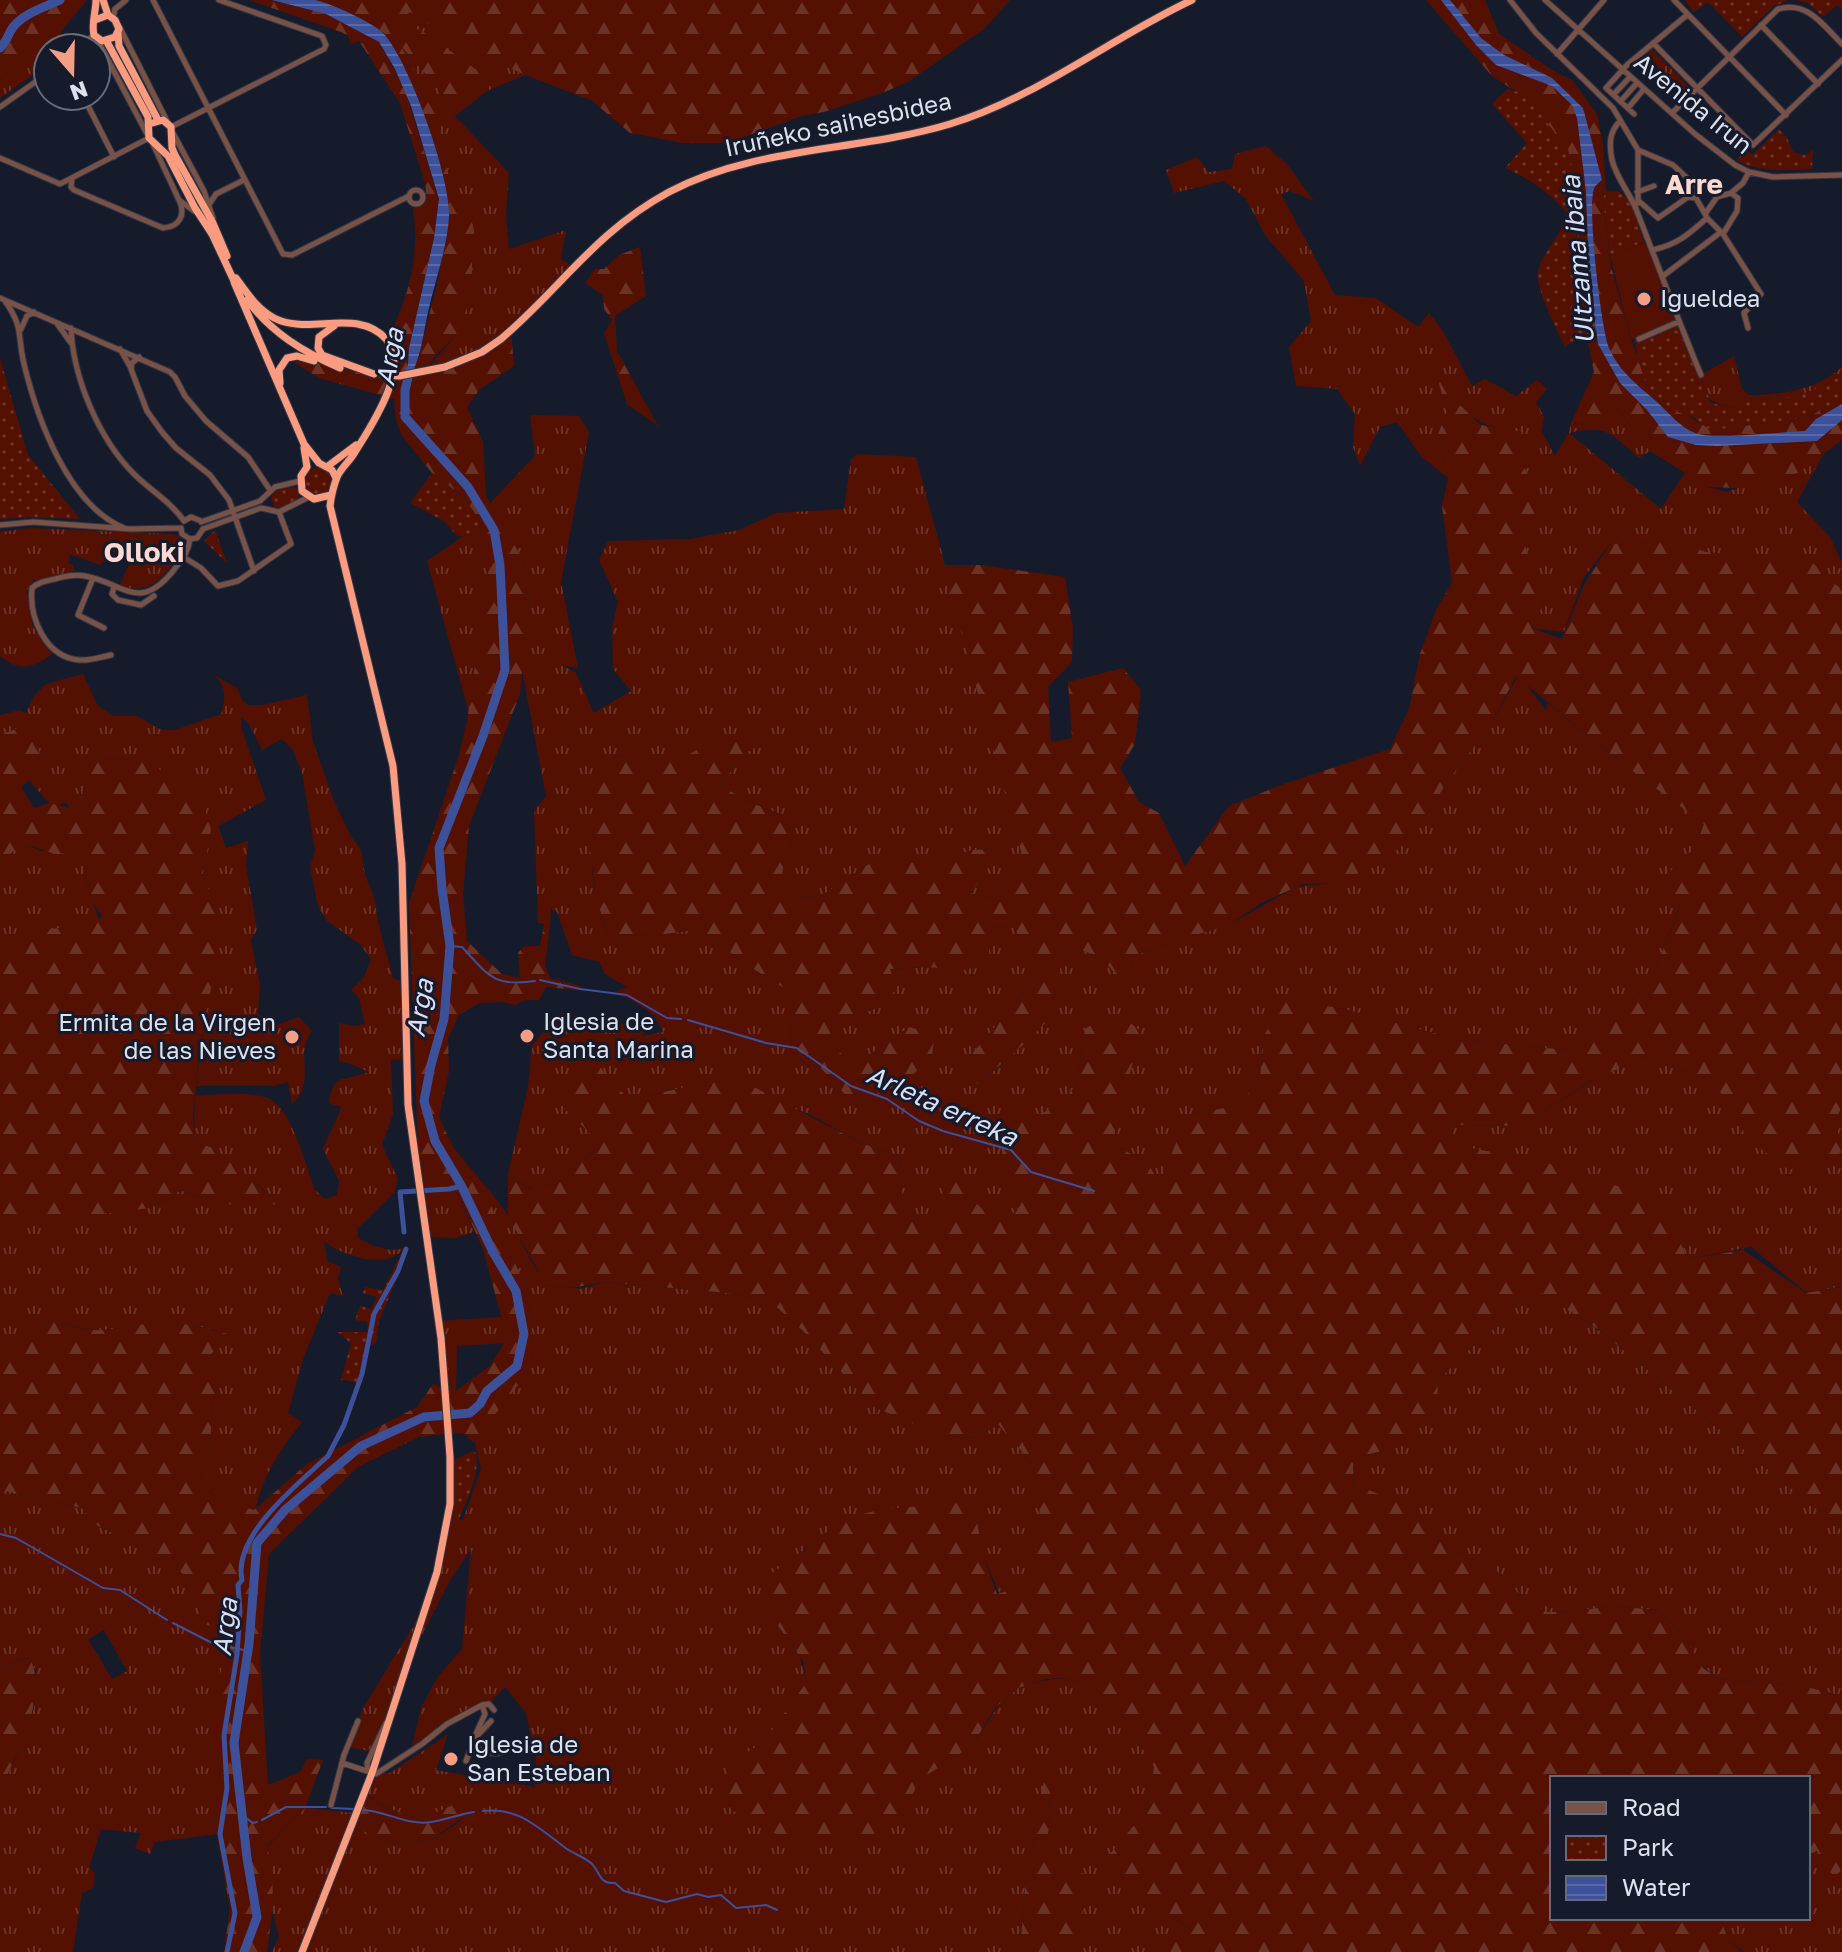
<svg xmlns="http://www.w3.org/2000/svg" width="1842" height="1952" viewBox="0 0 1842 1952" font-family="'Golos Text',sans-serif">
<defs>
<pattern id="grass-tufts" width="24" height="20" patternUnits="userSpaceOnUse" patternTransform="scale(2)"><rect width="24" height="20" fill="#541000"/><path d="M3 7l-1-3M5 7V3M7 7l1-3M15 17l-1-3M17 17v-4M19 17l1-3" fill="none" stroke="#6c3226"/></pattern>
<pattern id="forest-firs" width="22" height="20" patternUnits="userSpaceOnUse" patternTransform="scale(2)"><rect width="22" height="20" fill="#541000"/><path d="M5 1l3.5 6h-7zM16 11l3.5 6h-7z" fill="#6c3226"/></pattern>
<pattern id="park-dots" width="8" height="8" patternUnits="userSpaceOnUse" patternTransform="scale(2)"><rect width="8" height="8" fill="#541000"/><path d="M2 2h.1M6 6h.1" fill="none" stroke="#6c3226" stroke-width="1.8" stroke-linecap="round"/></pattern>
<pattern id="water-rules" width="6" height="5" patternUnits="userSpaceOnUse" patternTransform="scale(2)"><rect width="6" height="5" fill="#3d509a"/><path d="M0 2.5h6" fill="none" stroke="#5969a8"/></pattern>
</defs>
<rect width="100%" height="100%" fill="#161b2c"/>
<path fill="url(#grass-tufts)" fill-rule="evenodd" d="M410,11L477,53L525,75L487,91L482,74L399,20Z
M60,32L72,46L48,48V64L0,98V81L10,70Z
M399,42L436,86L455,116L509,173L506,216L509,249L566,230L561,258L572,267L518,324L482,352L424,373L456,335L469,208L447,171L445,149Z
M1651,48L1691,89L1681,97L1646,52Z
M1266,146L1287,164L1314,201L1290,191L1281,194L1335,295L1376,298L1418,327L1429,313L1443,331L1472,386L1485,379L1516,396L1537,380L1547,389L1536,402L1544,417L1541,430L1555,456L1569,432L1571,423L1584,424L1614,404L1650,451L1639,458C1612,436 1608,423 1569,433L1661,509L1685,473L1707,487L1726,492L1786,473L1823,455L1797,502L1830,537L1842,563V589L1706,552L1655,542L1610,544L1584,577L1564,632L1531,628L1544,603L1521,533L1542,502L1524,467L1521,432C1470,427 1464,410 1436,371L1447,412L1438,434L1448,478L1421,456L1397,422L1380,427L1360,466L1353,447L1355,414L1337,389L1296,386L1289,347L1311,321L1304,281L1265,235L1246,199L1224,181L1174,193L1166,170L1197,157L1209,172L1232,169L1235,154Z
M1734,356L1742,389L1749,395C1782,395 1817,390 1842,367V375C1811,395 1779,404 1742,397L1736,408C1710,403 1707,401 1701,375Z
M530,415L579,416L589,432L561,582L578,668L562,665L576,673L594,713L631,691L613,669L612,628L618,602L599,560L608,541L690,539L739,530L776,513L844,509L851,459L858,454L916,457L1029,877L1004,886L990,898L971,893L1000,849L972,850L941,860L901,864H869L818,898L795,897L780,884L784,861L793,836L778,813L744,800L721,785L742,755L642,759L612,755C591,824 581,864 608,934L657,935L694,930L719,943L738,959L784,988L795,1008L790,1027L792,1047L816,1063L849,1099L909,1027L871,1054L851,1061L829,1044L832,1022L874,1009L890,969L927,967L989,927L1013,926L1030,956L1035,979L966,1061L974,1086C990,1074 1009,1061 1021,1044C1040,1017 1057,977 1066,945L1101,957L1119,978H1138L1129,957L1230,924L1296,887L1333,883L1424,817L1455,771L1492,723L1519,674L1545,710L1548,703L1620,762L1704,824L1695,848L1658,883L1681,903L1649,985L1568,1050L1460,1040L1340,1008L1265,1034L1260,1076L1240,1105L1188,1115L1159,1184L1148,1163L1111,1143L1085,1029L1076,1086L1057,1107L1003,1128L1002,1157L1014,1185L1018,1210L998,1224L976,1203L958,1174L949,1216L935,1227L906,1213L899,1178L900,1157L859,1142L807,1113L712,1081L629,1100L603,1144L550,1185L533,1190L508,1174L528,1087L532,1045L560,1013L608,1020L646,1030L642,1036L663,1032C655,1011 634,1001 615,992L627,987L605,974L599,962L572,955L557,912L551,909L550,925L538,923L534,811L546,796L522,670L529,600L523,560L490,503L535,456Z
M482,527L489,567L473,727L427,561L462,537Z
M30,528L172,534L177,535L185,543C183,553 177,558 171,566C156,587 144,592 119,586L134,554L126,546L112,554L100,565L70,554L68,563L73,565L75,571L37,581L34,579L27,591L33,627L52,654C33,668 20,672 0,656V532Z
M83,674L98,706L113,716H137L162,730H175L221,714C226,697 227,688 214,675L237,688L242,700L248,705H263L307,695L313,742L334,801L350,835L361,850L365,875L374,897L379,926L393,978L400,981L408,1059L391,1060L393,1114L382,1145L398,1179L394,1193L357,1229L358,1238C373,1246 388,1253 404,1248C388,1271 342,1256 324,1241L327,1261L341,1267L338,1279L343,1296L330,1293L303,1359L288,1413L302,1422C280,1450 263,1476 255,1511L216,1500L200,1476L210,1446L213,1401L220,1377L211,1354L231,1335C211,1329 190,1323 169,1323C126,1322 95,1343 53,1317L18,1346L0,1337V1214L154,1206L181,1190C214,1207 246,1205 283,1204L246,1177L213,1148L194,1143L195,1096C214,1094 247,1092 265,1097C291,1103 306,1167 315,1190L325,1199L337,1195L339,1181L323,1149C328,1134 337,1122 341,1107L329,1103C333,1072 345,1082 368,1072L354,1065L339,1061V1023L355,1026L365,1024L359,998L351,990L364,977L371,960L361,945L327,921L318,906L310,867L315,851L302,773L293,750L282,739L262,750L249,724L241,717V727L266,800L218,826L226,848L248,841L246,866L257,930L251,940L260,985L258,1014L274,1026L299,1017L312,1031C293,1055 318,1079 292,1104L288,1082L274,1086H196L218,906L202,878L211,830L167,784L150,753L125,760L81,756L86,787L70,808L66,802L56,806L49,803L28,779L31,723L0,735V715L20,710L26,713L34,696L46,684Z
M85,843V878L100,923L0,936V858L28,845L40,851Z
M1647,1056L1714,1082L1749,1139L1836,1118L1842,1107V1286L1807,1293L1751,1247L1688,1259L1670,1221L1450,1144L1455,1125L1521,1126L1596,1078Z
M418,1151L428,1172L455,1187L474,1232L456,1238L427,1237Z
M485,1186C506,1208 516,1229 529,1257C534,1268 542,1272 543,1285L581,1289L605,1282L728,1293L771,1301L802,1330L874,1407L937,1434L973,1438L1001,1424C1011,1438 1023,1451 1031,1465C1051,1500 1037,1549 1028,1585L1001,1597L984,1558L973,1502L838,1520L819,1541L801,1552L764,1606L800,1657L806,1683L763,1743L728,1764L902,1819L918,1780L972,1746L999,1705L1018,1688L1041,1681L1066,1678L1087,1684L1115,1703L1154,1767L1147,1810L1100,1867L1190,1929L1173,1938L1170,1952H1070L1090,1879L1055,1855L1042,1850L1048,1835L1051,1776L1034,1822L1033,1854L1025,1886L1021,1938L1031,1952H272L279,1937L270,1902L267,1847L305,1808L354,1813L372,1773H390L448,1734L436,1770L535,1787L536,1759L526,1713L505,1687L489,1704L476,1707L411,1750L421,1708L437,1678L462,1649L471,1549L450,1580L408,1663L378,1753L350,1747L363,1708L422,1612L448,1517L463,1520L481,1469L473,1436L527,1374L534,1350L528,1303L517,1267L504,1244ZM365,1795C410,1819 413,1826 461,1801L474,1809L455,1825L429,1841L387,1843L353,1825Z
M1528,1281L1604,1334L1842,1530V1696L1807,1687L1719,1679L1701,1665L1682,1633L1659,1610L1610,1606L1578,1611L1548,1612L1528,1603L1495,1569L1447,1548L1414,1509L1355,1489L1353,1466L1362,1456L1386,1450L1409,1438L1434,1411L1438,1380L1484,1335L1510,1319Z
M501,1317L507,1334L506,1343L457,1346L456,1391L449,1395L439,1321Z
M0,1490L82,1508L96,1525L150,1550L190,1579L203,1623L225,1630L218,1834L155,1842L150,1854L135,1848L141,1833L101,1829L89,1868L95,1873L93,1888L82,1893L73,1952H0V1789L15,1760L34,1708L36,1671L28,1657L0,1669ZM104,1630L127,1671L112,1679L88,1639Z
M1817,1851L1835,1875L1842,1870V1952H1744L1728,1939L1720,1918H1808V1855Z"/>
<path fill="url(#forest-firs)" d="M0,0H87L57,36L10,70L0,81Z
M249,0H272L326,14L368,35L379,42L404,87L439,199L434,238L409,348L408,374L421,347L438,280L449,215L444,182L413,87L384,33L315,0H1010L984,29L908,82L882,93L824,112L802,116L727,143H683L630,133L591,100L525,75L477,53L410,12L400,20L430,36L482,74L487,91L455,116L436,86L401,46L435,111L445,149L447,171L469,208L474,231L470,301L456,335L436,355L424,372L462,361L511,330L514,366L480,389L467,407L483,442L486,496L523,560L529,600L520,694L469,826L463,894L467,941L502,974L520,978L518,953L524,946H540L544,924L550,925L545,966L550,978L580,986L585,991L546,987L539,1000H526L515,1005L503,1002L479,1003L459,1015L448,1038L449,1071L439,1117L453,1147L485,1186L504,1244L517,1267L528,1303L534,1350L527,1374L473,1442L465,1434L453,1433L419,1437L358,1467L269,1554L260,1654L268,1785L300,1772L307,1759L323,1760L305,1808L267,1846C277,1881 272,1917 267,1952H224L230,1909L218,1842L216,1727L225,1630L203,1624L190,1579L150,1550L96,1525L82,1508L0,1490V1337L18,1346L53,1317C95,1344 127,1321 170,1323C191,1323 211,1330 232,1335L211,1354L220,1377L213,1401L210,1446L200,1476L216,1500L254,1510L307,1464L417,1407L433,1384L456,1391L490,1366L507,1338L483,1249L455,1187L428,1172L418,1151L409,903L458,758L467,721L489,567L461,495L432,473L402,436L396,420L394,399L319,378L295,363L297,356L349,370L399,376L396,350L389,336C409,297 420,254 413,210L414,207L422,205L427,200L425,183L400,103L359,41L351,44L348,36L341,32Z
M1426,0H1485L1499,34L1552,70L1573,81L1597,114L1603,145L1606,191L1603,199L1611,266L1631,340L1650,389L1697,422L1713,430L1809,417L1842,396V440L1798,473L1739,488L1707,487L1650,451L1615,405L1584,424L1571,423L1594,372L1586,333L1577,181L1529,100L1492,76Z
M640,247L646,296L615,316L617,351L658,426L627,404L604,333L612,320L604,309L603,295L585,283L595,269H604L619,255Z
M1435,370L1458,386L1460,405L1481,425L1522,432L1524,467L1542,502L1521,533L1544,603L1531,628L1562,639L1583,587L1610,544L1673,541L1706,552L1812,562L1837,586L1842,587V1107L1836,1118L1841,1153L1789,1170L1748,1139L1714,1082L1647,1056L1592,1080L1521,1126L1455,1125L1450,1144L1545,1162L1588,1178L1646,1194L1670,1221L1688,1259L1743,1250L1806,1293L1842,1287V1530L1598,1329L1527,1284L1510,1319L1484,1335L1438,1380L1437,1407L1409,1439L1386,1450L1362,1456L1353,1466L1354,1484L1414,1509L1447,1548L1495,1569L1528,1603L1548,1612L1578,1611L1610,1606L1659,1610L1682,1633L1703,1668L1719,1679L1807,1687L1842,1696V1870L1835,1876L1823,1867L1817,1851L1808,1855V1778H1552V1918H1720L1728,1939L1742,1952H1170L1173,1938L1189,1928L1099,1867L1147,1810L1154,1767L1115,1703L1087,1684L1066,1678L1046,1679L1018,1688L995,1708L972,1746L919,1780L902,1819L877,1833L840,1842L781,1836L749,1823L723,1802L728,1764L763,1743L806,1683L803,1661L764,1606L769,1575L818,1541L838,1520L883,1509L973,1502L984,1558L997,1594L1027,1585C1037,1553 1046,1501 1033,1469C1027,1454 1009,1438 999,1425L973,1438L937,1434L874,1407L802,1330L770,1301L728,1293L605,1282L571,1288L543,1285L539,1272L508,1216V1174L532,1190L550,1185L602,1145L563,1107L570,1069L586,1051L629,1100L712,1081L754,1087L859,1142L900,1157L899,1178L906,1213L935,1227L949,1216L938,1177L958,1174L976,1203L998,1223L1018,1210L1014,1185L1002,1157V1128L1057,1107L1076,1086L1085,1029C1109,1014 1120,1011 1141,1032L1111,1143L1148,1163L1159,1183L1188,1115L1240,1105L1260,1076L1265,1034L1284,1000L1340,1008L1460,1040L1568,1050L1649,985L1681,904L1657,883L1695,848L1704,824L1620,762L1516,676L1492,723L1455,771L1424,817L1387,862L1333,883L1303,884L1261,903L1230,924L1129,957L1138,978H1119L1101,957L1066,945L1059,972L1067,999C1040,1031 1007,1061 973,1087L966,1061L1035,979L1030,956L1013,926L989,927V954L968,970L927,967L890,969L897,989L874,1009L832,1022L829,1044L851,1061L871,1054L909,1027L934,1034L932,1058C903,1084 888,1094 849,1099L816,1063L792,1047L790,1027L795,1008L784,988L738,959L719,943L694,930L657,935L608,934L596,898L590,848L598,776L612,755L642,759L686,756L707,744L746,733L765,742L742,755L721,785L744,800L778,813L793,836L784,861L781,884L795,897L818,898L869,864H901L946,858L972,850L1001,849L971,893L990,898L1004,886L1028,877L943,565H980L1065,577L1073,629L1072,662L1048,687L1051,742L1072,738L1068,682L1123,668L1141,690L1135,744L1120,768L1139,802L1159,813L1185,866L1229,806L1281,785L1390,749L1409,709L1420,654L1437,608L1452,583L1442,506L1448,478L1438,434L1447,412Z
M31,723C43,744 42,772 21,787L34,808L49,803L70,808L86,787L80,756L125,760L150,753L167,783L198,786L211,830L202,878L218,906L212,984L200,1043L193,1117L194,1142L213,1148L265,1192L285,1203C249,1209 213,1206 181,1190L150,1208L102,1214H0V936L96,923L102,916C85,893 84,872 85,844L58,855L28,845L0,858V735Z
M29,1657C50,1692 17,1756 0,1789V1669Z
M1051,1775L1048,1836L1042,1850L1055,1854L1093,1880L1071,1952H1031L1021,1938L1025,1886L1033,1854L1034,1822L1044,1781Z
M364,1795C410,1819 413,1826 462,1800L475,1809L429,1841L387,1843L352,1825Z"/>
<path fill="url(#park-dots)" d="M1684,0H1789L1774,6L1742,37L1708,2L1694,12Z
M1795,0H1842V10L1837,5L1823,17L1808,3Z
M1507,89L1521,93L1529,100L1568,149L1578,194L1576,215L1583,260L1586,333L1565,347C1557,328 1530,283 1540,264C1549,246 1562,232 1567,213C1546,190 1533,181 1505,168L1527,143L1492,104Z
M1779,129L1787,138L1794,153L1806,155L1813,150L1812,169C1787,170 1759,173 1736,160L1747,150L1752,155Z
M1606,191L1620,192L1630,201L1644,242L1610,255L1603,199Z
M1678,322L1711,403L1735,408L1742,397C1779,404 1810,395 1842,375V398L1809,417L1713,430C1704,427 1700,422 1692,417C1689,415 1684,415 1680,413C1647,398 1641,375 1635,342L1638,337Z
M0,358L28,455L80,519L30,517L0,519Z
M305 481a13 13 0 1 1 26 0a13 13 0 1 1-26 0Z
M432,473C452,488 472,502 482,527L462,537L456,535L444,521L410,503Z
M292,487L296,488L300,495C296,503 282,510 274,506L271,498L274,491Z
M215,530L227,563L204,541Z
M404,1248L406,1257L379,1321L376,1343L368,1347L362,1383L341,1380L351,1343L337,1332H368L367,1322L355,1320L360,1306L372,1309L376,1297L363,1293L365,1287L383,1290Z
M473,1451L476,1453C480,1476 467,1500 458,1521L452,1522L454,1460Z"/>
<path fill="#541000" d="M1644,242L1651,252L1678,322L1631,340L1610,255Z"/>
<path fill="url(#water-rules)" d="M272,0C285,0 302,0 315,0C330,3 375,23 385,35C410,65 451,178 449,217C447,249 435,280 428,312C423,334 421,362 407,381L409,348L434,238L439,199L411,106L395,69L379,42L326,14Z
M1441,0H1450L1481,38L1504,55L1552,78L1583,108L1602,180C1599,183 1595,185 1594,189C1587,206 1601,329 1609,348C1620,373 1638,385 1657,402C1669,413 1680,427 1695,433C1712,440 1782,432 1805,431L1816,419L1842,404V420L1817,441L1717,446L1696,445L1668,437L1647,410L1620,383L1598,344L1589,280L1586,192L1577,118L1572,105L1552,86L1496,65L1476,45Z"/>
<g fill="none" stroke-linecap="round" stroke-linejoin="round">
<path stroke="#3d509a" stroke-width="2" d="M450,946L462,947C489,976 493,987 535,981
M540,980L580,989L627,995L667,1018L681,1019
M688,1020L766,1043L797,1048L851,1086L887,1099L919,1121L943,1131L1011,1150L1031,1172L1094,1191
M0,1534L16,1538L103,1588L120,1590L167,1620
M173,1623L212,1643L248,1651
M332,1808L354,1809
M363,1810C386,1811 408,1826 431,1822C446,1820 459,1814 474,1812
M483,1811C521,1807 539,1829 567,1849C574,1854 587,1858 593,1865C601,1875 600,1884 615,1883L624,1891L666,1902L697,1894L708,1897L721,1895L736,1908L766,1905L777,1910
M242,1815L253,1823L257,1822
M262,1820L286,1807H326"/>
<path stroke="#3d509a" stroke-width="5" d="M404,1232L400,1192L449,1189L462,1186
M227,1952L235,1913L220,1834L227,1788L224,1735L237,1655L240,1611L238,1585L242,1580C232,1536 298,1484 328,1456L344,1425L362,1374L374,1314L398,1271L406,1249"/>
<path stroke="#3d509a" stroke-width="9" d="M0,48C7,42 8,33 14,26C25,13 45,7 60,0
M244,1952L257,1917L247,1858L234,1743L249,1644L257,1543L285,1510L361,1446L424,1417L470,1413L480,1404L487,1391L517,1366L524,1334L516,1291L493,1252L461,1185L435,1141L424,1101L431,1065L444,1019L450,946L442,889L439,848L483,736L505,670L500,565L494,530L468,487L405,417V390L410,370"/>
<defs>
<path id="minor" d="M153,0L283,254L292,255L409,196
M1510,0L1536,33L1613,108L1638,150L1673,165L1698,188L1696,198L1705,214
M1545,0L1695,134L1735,165L1749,172L1773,177L1842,175
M1674,0L1786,115
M113,18L115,9L126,0
M1761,25L1818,84
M119,26L167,121
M98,41L147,134
M1653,43L1753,145L1842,60
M79,48L94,35
M1557,54L1604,0
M1614,94L1630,77
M83,96L114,157
M1621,101L1637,83
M0,107L48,73
M1628,108L1644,89
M1672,113L1778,9C1807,0 1824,26 1842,44
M1634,114L1606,88L1627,65L1687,15
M1620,121C1609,132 1609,145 1612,160C1617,179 1629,192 1636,209C1658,265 1678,320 1701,375
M171,127L324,49L326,45L322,36L219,0
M173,133L204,191L213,218
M152,142L179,200L194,211
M0,158L60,184L149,138
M72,179L71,187L74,190L163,228C180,227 186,214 179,200
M409 197a7 7 0 1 1 14 0a7 7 0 1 1-14 0Z
M1637,192L1654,186
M1640,202L1658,218L1688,197L1696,198
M210,203L216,194L244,180
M1638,203V150
M1707,218L1723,234L1761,294L1744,313L1748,328
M1723,234L1737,211L1738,198L1731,193
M1653,250C1678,244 1688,235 1707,218L1705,214L1717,197L1731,193L1743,183L1749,172
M1663,276L1721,232
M0,298L170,372L175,377L185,396L206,421L248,457L270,490
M5,301C24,328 17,334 24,364C37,418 68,505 124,528
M58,325L71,343
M71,328C73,378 99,439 134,474C151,491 170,501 184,521
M21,329L27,316L34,312
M1639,339L1678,322
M120,349L131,368
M139,357L132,363L131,369L147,411L162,432L176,448L210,475L229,500L254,571
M184,521L191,517L201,521
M201,522L260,501L275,487L300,481
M0,525L33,522L130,529L181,528
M181,528L182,534L190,539L197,538L203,529
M203,529L261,508L279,512L309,497
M185,558L201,568L218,586L238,581L291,544L279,512
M93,578L78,615L104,628
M114,587L112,594L118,600L141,605L154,596
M111,655C101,657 89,661 79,660C45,657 29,617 32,588C39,582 46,581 55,579C65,576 75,574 85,576C124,583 139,613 173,571C182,559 188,554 190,539
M482,1705L489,1704L494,1710
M474,1738L473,1744C483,1755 499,1756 511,1748
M475,1738L491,1721
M466,1761L472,1745
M342,1763L376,1774L422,1744L447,1724L482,1705L485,1714L474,1738
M368,1771L367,1763L386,1723
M331,1805L344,1755L358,1721"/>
<path id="highway" d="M103,0L108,15
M95,20L108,15L115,20L119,29L115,37L102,41L94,35C91,25 96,11 96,0
M118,33L119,46L158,120
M107,42L148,117L149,138L168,156L195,208L212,234L235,283
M149,124L163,120L171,127L172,148L175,155L213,223L227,256
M236,278C247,293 257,309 274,318C309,336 357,307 386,339C411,368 371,426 355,452C350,461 341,468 337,477C334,485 331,497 330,506L393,766L402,864L408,1105L441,1338L450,1457V1504L437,1572L372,1773L302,1952
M234,282L304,444L319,463L332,470L336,478
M247,300C272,333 303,352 340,368
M334,326L319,337L318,348L322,355L374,374
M445,367L482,352L501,339C562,287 595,232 669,192C756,146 857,152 950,124C1038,97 1109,39 1192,0
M280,383L279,370L287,358L297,356L314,361
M304,448L307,467L301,476L302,491L314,499L331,495
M328,466L356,445"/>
</defs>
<use href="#minor" stroke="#323747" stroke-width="7"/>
<use href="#highway" stroke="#323747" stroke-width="9"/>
<use href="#minor" stroke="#785247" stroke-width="5"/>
<use href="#highway" stroke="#fb9b7f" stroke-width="7"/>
<defs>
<path id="highway-bridge" d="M382,375L399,376L445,367"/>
</defs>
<use href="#highway-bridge" stroke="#323747" stroke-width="9" stroke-linecap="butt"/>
<use href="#highway-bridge" stroke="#fb9b7f" stroke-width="7"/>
</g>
<g fill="#f49e86" stroke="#161b2c" stroke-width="3">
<circle cx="1644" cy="299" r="8"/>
<circle cx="527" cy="1036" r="8"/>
<circle cx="292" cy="1037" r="8"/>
<circle cx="451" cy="1759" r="8"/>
</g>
<g text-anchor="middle" stroke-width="6" stroke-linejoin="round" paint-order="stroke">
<g font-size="24" fill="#dde1ed" stroke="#161b2c">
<text transform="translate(1693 104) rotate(39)" y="8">Avenida Irun</text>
<text transform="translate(838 125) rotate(-12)" y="8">Iruñeko saihesbidea</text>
</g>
<g font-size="24" fill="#dde1ed" stroke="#161b2c" text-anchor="start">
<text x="1660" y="307">Igueldea</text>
<text x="543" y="1030">Iglesia de<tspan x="543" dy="28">Santa Marina</tspan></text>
<text x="276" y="1031" text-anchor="end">Ermita de la Virgen<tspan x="276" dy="28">de las Nieves</tspan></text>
<text x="467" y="1753">Iglesia de<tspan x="467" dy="28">San Esteban</tspan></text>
</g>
<g font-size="26" font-style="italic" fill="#d8e0f5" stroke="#161b2c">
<text transform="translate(1578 260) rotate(-95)" y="9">Ultzama ibaia</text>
<text transform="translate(390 357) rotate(-80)" y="9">Arga</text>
<text transform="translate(420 1008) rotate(-81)" y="9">Arga</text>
<text transform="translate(942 1106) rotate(24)" y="9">Arleta erreka</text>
<text transform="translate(225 1627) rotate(-83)" y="9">Arga</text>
</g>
<g font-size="28" font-weight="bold" fill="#fbd9d0" stroke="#161b2c">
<text x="1694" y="194">Arre</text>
<text x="144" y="562">Olloki</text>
</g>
</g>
<rect x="1550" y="1776" width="260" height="144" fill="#161b2c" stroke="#666a79" stroke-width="2"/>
<rect x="1566" y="1802" width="40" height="12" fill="#785247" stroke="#666a79" stroke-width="2"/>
<text x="1622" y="1816" font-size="24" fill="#dde1ed">Road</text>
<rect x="1566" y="1836" width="40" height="24" fill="url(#park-dots)" stroke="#666a79" stroke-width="2"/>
<text x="1622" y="1856" font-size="24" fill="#dde1ed">Park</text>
<rect x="1566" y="1876" width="40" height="24" fill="url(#water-rules)" stroke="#666a79" stroke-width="2"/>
<text x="1622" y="1896" font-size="24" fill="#dde1ed">Water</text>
<g transform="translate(72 72) rotate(160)"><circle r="38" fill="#161b2c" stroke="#666a79" stroke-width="2"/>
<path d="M0-6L14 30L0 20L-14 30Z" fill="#f49e86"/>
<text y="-12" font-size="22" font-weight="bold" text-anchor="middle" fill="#dde1ed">N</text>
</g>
</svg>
